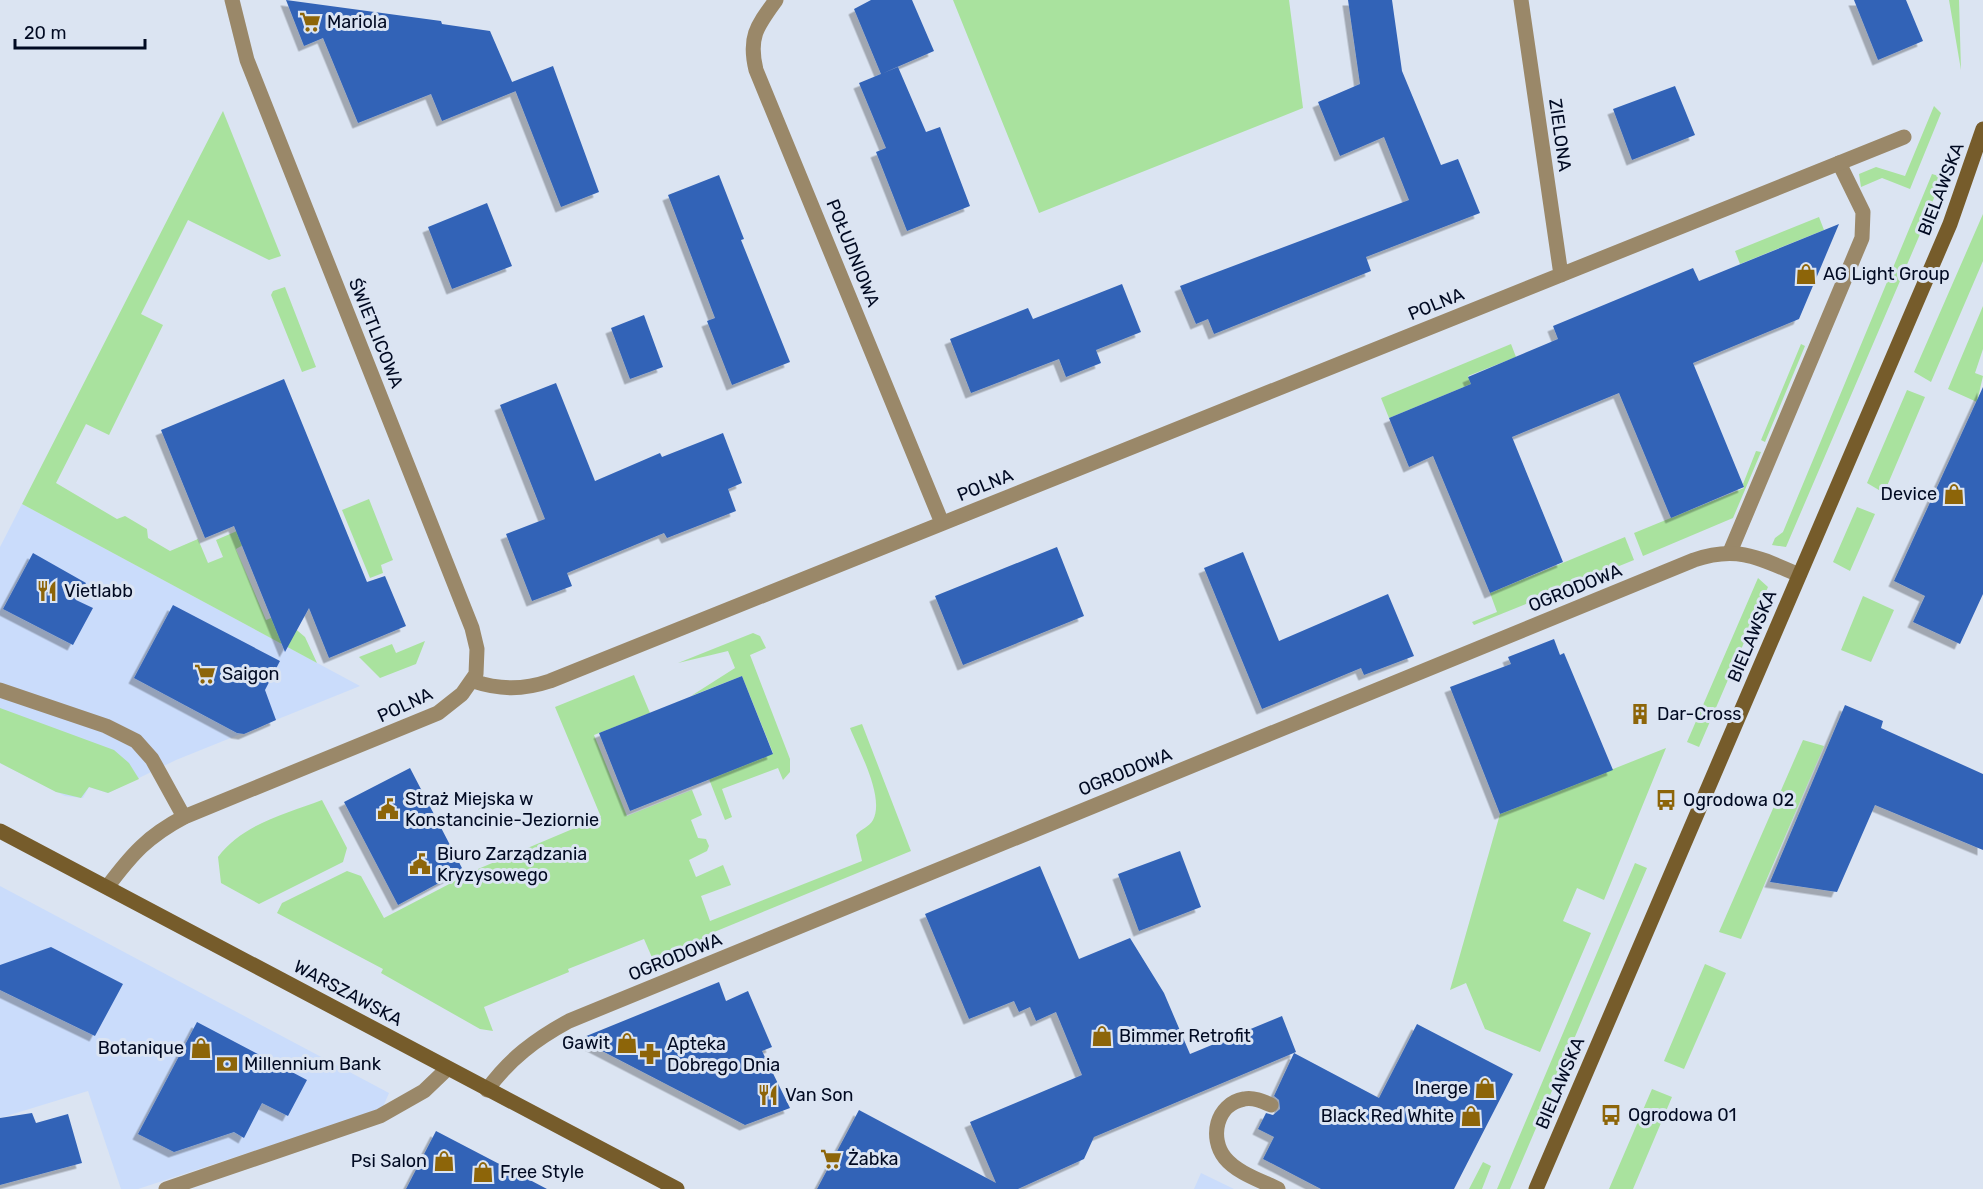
<svg xmlns="http://www.w3.org/2000/svg" width="1983" height="1189" viewBox="0 0 1983 1189" font-family="Rubik,sans-serif">
<defs>
<filter id="shadow"><feDropShadow dx="-5.5" dy="5.5" stdDeviation="0" flood-color="#0004"/></filter>
</defs>
<rect width="100%" height="100%" fill="#dbe4f2"/>
<path fill="#cadcfb" d="M22,504L360,686L176,760L108,793L89,787L83,798L65,796L0,763V547Z
M0,886L389,1093L382,1109L138,1189H121L88,1091L0,1118Z
M1201,1173L1234,1189H1194Z"/>
<path fill="#a9e29e" d="M953,0H1289L1303,108L1039,213Z
M1949,0H1959L1961,70Z
M1934,106L1941,113L1910,189L1882,178L1861,187L1859,174L1876,167L1905,176Z
M223,111L281,256L269,260L188,220L141,314L163,325L109,435L86,424L56,483L117,519L125,516L147,529L148,538L170,551L198,539L208,563L223,557L216,540L237,531L243,545L236,549L266,620L279,615L305,637L317,663L22,504Z
M1932,174L1942,177L1921,232L1786,547L1772,545L1775,538L1783,532Z
M1983,214V261L1931,382L1914,372Z
M1819,217L1824,230L1740,264L1735,251Z
M285,287L316,367L302,372L271,295L273,291Z
M1983,306V349L1975,373L1983,376L1977,402L1948,389Z
M1511,344L1516,357L1468,376L1471,384L1389,418L1381,398Z
M1801,344L1805,346L1765,442L1761,440Z
M1907,390L1925,397L1884,493L1867,483Z
M1756,451L1761,452L1733,518L1643,556L1634,533L1744,488L1743,484Z
M369,499L393,560L381,565L383,573L370,578L342,510Z
M1857,507L1875,514L1850,571L1833,562Z
M1625,537L1634,560L1474,625L1472,622L1497,612L1490,593Z
M1758,578L1768,587L1699,747L1687,742Z
M1863,596L1894,610L1871,662L1841,650Z
M753,633L760,636L766,648L750,655L790,759V772L783,780L778,768L722,789L732,817L725,820L709,779L773,753L742,676L691,696L735,668L728,651L678,663Z
M425,641L416,664L380,678L359,657L392,644L396,653Z
M634,675L650,713L594,735L627,816L692,790L702,815L691,820L698,838L706,839L709,846L707,851L689,860L696,877L723,865L731,885L701,896L710,921L862,861L856,835C861,829 869,827 873,820C885,797 859,751 850,728L862,724L911,851L702,937L705,946L664,963L666,968L661,970L657,969L644,939L568,969L569,972L484,1007L493,1031L480,1029L381,973L383,969L277,913L282,903L347,871L361,876L384,918L478,869L601,817L555,707Z
M0,708L114,750L129,763L139,779L108,793L89,787L81,798L56,792L0,763Z
M1803,740L1824,746L1741,939L1719,932Z
M1666,748L1604,900L1577,888L1563,921L1591,933L1540,1052L1485,1029L1466,983L1450,990L1500,814Z
M322,800L347,848L343,862L259,904L221,883L218,857C243,824 285,814 322,800Z
M1635,863L1647,868L1510,1189H1497Z
M1705,964L1726,973L1684,1069L1664,1061Z
M1652,1089L1672,1097L1633,1189H1609Z
M1483,1162L1491,1166L1482,1189H1469Z"/>
<path fill="#3363b7" filter="url(#shadow)" d="M286,0L441,21L442,24L490,31L516,91L442,121L431,94L358,123L323,38L304,46Z
M871,0H912L934,51L881,74L854,9Z
M1348,0H1392L1402,71L1441,165L1458,159L1480,213L1366,257L1371,271L1214,334L1208,319L1196,324L1180,286L1409,200L1384,137L1340,156L1318,102L1360,84Z
M1854,0H1906L1923,41L1878,60Z
M553,66L599,192L561,207L512,82Z
M898,67L926,132L940,127L970,206L907,231L876,152L886,148L859,83Z
M1675,86L1695,135L1632,160L1613,109Z
M719,175L744,239L741,240L790,362L732,385L707,321L715,318L668,195Z
M487,203L512,266L452,289L428,227Z
M1839,224L1799,319L1693,363L1744,487L1671,518L1619,393L1512,437L1563,562L1490,593L1433,456L1409,467L1389,418L1471,384L1468,377L1558,339L1553,326L1693,268L1699,281Z
M1122,284L1141,332L1096,350L1101,363L1066,377L1059,359L971,393L950,339L1028,308L1033,319Z
M644,315L663,367L630,379L611,328Z
M284,379L367,582L385,576L406,626L329,658L309,608L285,652L234,526L205,538L161,430Z
M556,383L595,481L660,453L662,457L723,433L742,483L728,489L736,511L667,538L664,533L567,573L572,586L532,601L506,534L545,519L500,405Z
M1983,387V594L1960,644L1913,622L1925,596L1894,581Z
M1057,547L1084,616L963,665L935,596Z
M1243,552L1279,641L1388,594L1414,656L1364,675L1361,668L1262,709L1204,568Z
M33,553L86,583L76,600L93,608L73,645L3,609Z
M173,605L280,661L265,690L276,720L244,734L237,733L134,678Z
M1554,639L1560,655L1564,653L1613,770L1500,814L1450,687L1511,664L1508,657Z
M742,676L773,754L630,811L599,733Z
M1845,705L1883,721L1881,728L1983,774V850L1875,805L1837,892L1770,882Z
M410,768L463,870L398,905L344,802Z
M1180,851L1201,907L1139,931L1118,874Z
M1040,866L1079,959L1130,938L1164,993L1190,1054L1282,1016L1296,1052L1094,1137L1084,1159L1018,1189H817L859,1110L996,1183L970,1122L1082,1075L1056,1012L1036,1021L1030,1007L1019,1012L1014,1001L969,1019L925,914Z
M51,947L123,984L95,1036L0,990V965Z
M719,982L726,1001L748,991L772,1047L762,1051L790,1108L745,1125L579,1039Z
M197,1022L307,1080L288,1116L262,1103L244,1138L234,1132L174,1152L138,1134Z
M1417,1024L1513,1074L1454,1189H1321L1263,1159L1274,1137L1258,1129L1266,1113L1273,1115L1280,1109L1279,1100L1274,1096L1294,1053L1379,1098Z
M32,1113L36,1123L68,1114L82,1163L0,1185V1118Z
M436,1131L547,1189H406Z"/>
<g fill="none" stroke-linecap="round" stroke-linejoin="round">
<path stroke="#9a8869" stroke-width="15" d="M1730,552L1862,238L1863,212L1839,163
M0,690L106,726L136,741L152,759L184,817
M1271,1105C1262,1101 1253,1097 1244,1099C1216,1104 1209,1138 1225,1158C1237,1173 1262,1181 1278,1189
M166,1189L380,1116L424,1091L447,1069"/>
<path stroke="#9a8869" stroke-width="15" d="M776,0C757,26 748,37 756,70L942,523
M1521,0L1561,275
M473,681C500,690 523,690 550,681L1904,137
M108,886C132,854 148,836 184,817L438,713L462,694L476,674L477,649L472,628L247,60L232,0
M487,1090C509,1059 536,1039 569,1021L1694,560C1737,545 1760,558 1799,575"/>
<path stroke="#765c2b" stroke-width="15" d="M0,831L677,1189
M1536,1189L1950,224L1983,129"/>
</g>
<defs>
<symbol id="supermarket-bare" viewBox="-9 -9 18 18"><path d="M-6-5.5h2.5l.6 2H6L4.5 2H-2.5L-4.4-4H-6ZM-1.5 3.2a1.3 1.3 0 1 0 .1 0ZM3 3.2a1.3 1.3 0 1 0 .1 0Z" fill="#8d6509" stroke="#dbe4f2" stroke-width="2.5" paint-order="stroke"/></symbol>
<symbol id="shop-bare" viewBox="-9 -9 18 18"><path d="M-5-2.5h2.3a2.7 3.5 0 0 1 5.4 0H5L5.5 6h-11ZM-1.5-2.5h3a1.5 2.3 0 0 0-3 0Z" fill="#8d6509" stroke="#dbe4f2" stroke-width="2.5" paint-order="stroke"/></symbol>
<symbol id="restaurant-bare" viewBox="-9 -9 18 18"><path d="M-5-6h1v4h1v-4h1v4h1v-4h1v5L-1.5 .5V6h-2V.5L-5-1ZM5-6V6H3V1.5H1.5Q1.5-4 5-6Z" fill="#8d6509" stroke="#dbe4f2" stroke-width="2.5" paint-order="stroke"/></symbol>
<symbol id="building-bare" viewBox="-9 -9 18 18"><path d="M-4-6H4V6H1V3H-1V6H-4ZM-2.5-4.3h1.7v1.8h-1.7ZM.8-4.3h1.7v1.8H.8ZM-2.5-1h1.7V.8h-1.7ZM.8-1h1.7V.8H.8Z" fill="#8d6509" stroke="#dbe4f2" stroke-width="2.5" paint-order="stroke"/></symbol>
<symbol id="bus-bare" viewBox="-9 -9 18 18"><path d="M-5-6H5V4H4V6H2V4H-2V6H-4V4H-5ZM-3.5-4V0h7V-4ZM-3.5 1.2v1.5H-2V1.2ZM2 1.2v1.5H3.5V1.2Z" fill="#8d6509" stroke="#dbe4f2" stroke-width="2.5" paint-order="stroke"/></symbol>
<symbol id="civic-bare" viewBox="-9 -9 18 18"><path d="M-.6-6.5H3V-4.5H.6V-3L4-1V1h2V6H-6V1h2V-1L-.6-3ZM-1.2 2.5V6h2.4V2.5Z" fill="#8d6509" stroke="#dbe4f2" stroke-width="2.5" paint-order="stroke"/></symbol>
<symbol id="pharmacy-bare" viewBox="-9 -9 18 18"><path d="M-2-6h4v4h4v4h-4v4h-4v-4h-4v-4h4Z" fill="#8d6509" stroke="#dbe4f2" stroke-width="2.5" paint-order="stroke"/></symbol>
<symbol id="bank-bare" viewBox="-9 -9 18 18"><path d="M-6-4H6V4H-6ZM0-2.3a2.3 2.3 0 1 0 0 4.6a2.3 2.3 0 1 0 0-4.6Z" fill="#8d6509" stroke="#dbe4f2" stroke-width="2.5" paint-order="stroke"/></symbol>
</defs>
<g fill-rule="evenodd">
<use href="#supermarket-bare" x="295" y="7" width="30" height="30"/>
<use href="#shop-bare" x="1791" y="259" width="30" height="30"/>
<use href="#shop-bare" x="1939" y="479" width="30" height="30"/>
<use href="#restaurant-bare" x="32" y="576" width="30" height="30"/>
<use href="#supermarket-bare" x="190" y="659" width="30" height="30"/>
<use href="#building-bare" x="1625" y="699" width="30" height="30"/>
<use href="#bus-bare" x="1651" y="785" width="30" height="30"/>
<use href="#civic-bare" x="373" y="794" width="30" height="30"/>
<use href="#civic-bare" x="405" y="849" width="30" height="30"/>
<use href="#shop-bare" x="1087" y="1021" width="30" height="30"/>
<use href="#shop-bare" x="612" y="1028" width="30" height="30"/>
<use href="#shop-bare" x="186" y="1033" width="30" height="30"/>
<use href="#pharmacy-bare" x="635" y="1039" width="30" height="30"/>
<use href="#bank-bare" x="212" y="1049" width="30" height="30"/>
<use href="#shop-bare" x="1470" y="1073" width="30" height="30"/>
<use href="#restaurant-bare" x="753" y="1080" width="30" height="30"/>
<use href="#bus-bare" x="1596" y="1100" width="30" height="30"/>
<use href="#shop-bare" x="1456" y="1101" width="30" height="30"/>
<use href="#supermarket-bare" x="816" y="1144" width="30" height="30"/>
<use href="#shop-bare" x="429" y="1146" width="30" height="30"/>
<use href="#shop-bare" x="468" y="1157" width="30" height="30"/>
</g>
<g text-anchor="middle" stroke-width="6" stroke-linejoin="round" paint-order="stroke">
<g font-size="18" fill="#010a22" stroke="#dbe4f2" text-anchor="start">
<text x="327" y="28">Mariola</text>
<text x="1823" y="280">AG Light Group</text>
<text x="1937" y="500" text-anchor="end">Device</text>
<text x="64" y="597">Vietlabb</text>
<text x="222" y="680">Saigon</text>
<text x="1657" y="720">Dar-Cross</text>
<text x="405" y="805">Straż Miejska w<tspan x="405" dy="21">Konstancinie-Jeziornie</tspan></text>
<text x="1683" y="806">Ogrodowa 02</text>
<text x="437" y="860">Biuro Zarządzania<tspan x="437" dy="21">Kryzysowego</tspan></text>
<text x="1119" y="1042">Bimmer Retrofit</text>
<text x="610" y="1049" text-anchor="end">Gawit</text>
<text x="667" y="1050">Apteka<tspan x="667" dy="21">Dobrego Dnia</tspan></text>
<text x="184" y="1054" text-anchor="end">Botanique</text>
<text x="244" y="1070">Millennium Bank</text>
<text x="1468" y="1094" text-anchor="end">Inerge</text>
<text x="785" y="1101">Van Son</text>
<text x="1628" y="1121">Ogrodowa 01</text>
<text x="1454" y="1122" text-anchor="end">Black Red White</text>
<text x="848" y="1165">Żabka</text>
<text x="427" y="1167" text-anchor="end">Psi Salon</text>
<text x="500" y="1178">Free Style</text>
</g>
<g font-size="18" fill="#010a22" stroke="#dbe4f2">
<text transform="translate(1560 135) rotate(82)" y="6">ZIELONA</text>
<text transform="translate(1941 189) rotate(-69)" y="6">BIELAWSKA</text>
<text transform="translate(853 253) rotate(68)" y="6">POŁUDNIOWA</text>
<text transform="translate(1436 304) rotate(-22)" y="6">POLNA</text>
<text transform="translate(376 333) rotate(68)" y="6">ŚWIETLICOWA</text>
<text transform="translate(985 485) rotate(-22)" y="6">POLNA</text>
<text transform="translate(1575 588) rotate(-22)" y="6">OGRODOWA</text>
<text transform="translate(1752 636) rotate(-67)" y="6">BIELAWSKA</text>
<text transform="translate(405 705) rotate(-25)" y="6">POLNA</text>
<text transform="translate(1125 772) rotate(-22)" y="6">OGRODOWA</text>
<text transform="translate(675 957) rotate(-22)" y="6">OGRODOWA</text>
<text transform="translate(348 993) rotate(28)" y="6">WARSZAWSKA</text>
<text transform="translate(1560 1083) rotate(-67)" y="6">BIELAWSKA</text>
</g>
</g>
<path d="M15 39v9h130v-9" fill="none" stroke="#010a22" stroke-width="3"/>
<text x="24" y="39" font-size="18" fill="#010a22" stroke="#dbe4f2" stroke-width="4.5" paint-order="stroke">20 m</text>
</svg>
